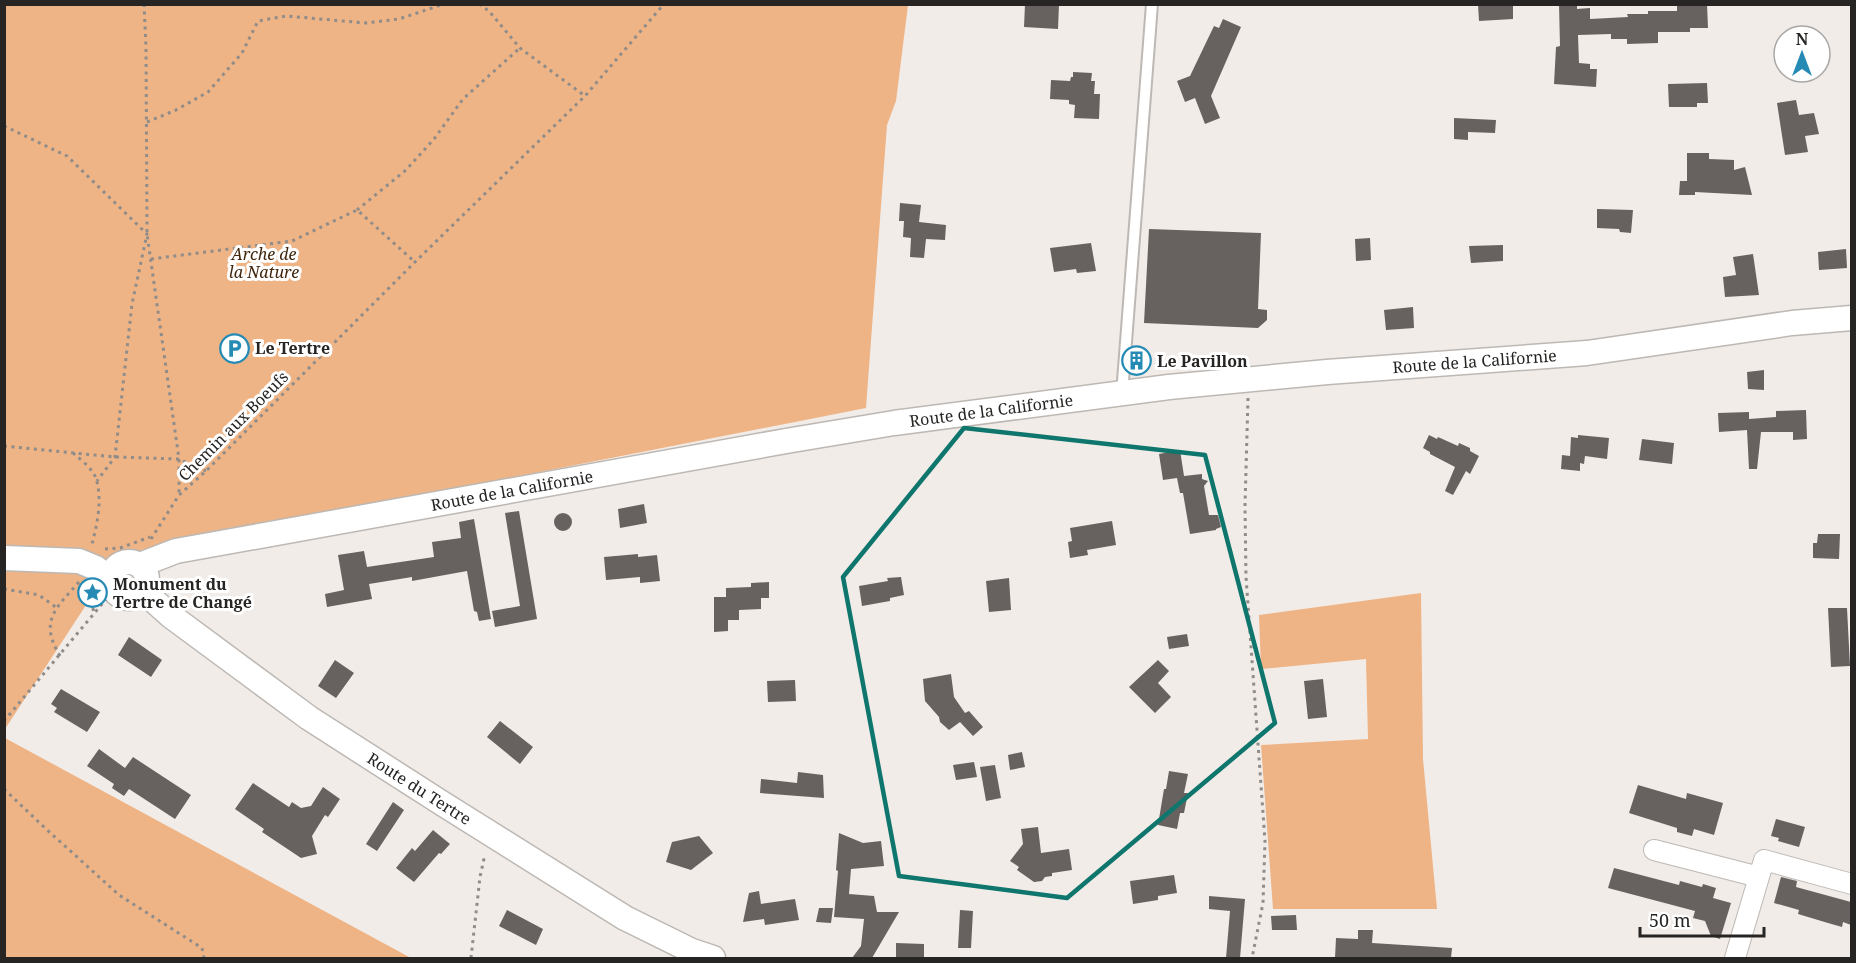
<svg xmlns="http://www.w3.org/2000/svg" width="1856" height="963" viewBox="0 0 1856 963" font-family="'Noto Serif',serif">
<rect width="100%" height="100%" fill="#f2ece8"/>
<path fill="#eeb486" d="M5,5H908L896,101L887,125L866,408L116,555L90,599L5,729Z
M1421,593L1423,759L1437,909H1273L1261,745L1368,739L1366,659L1261,669L1259,615Z
M5,738L411,958H5Z"/>
<path fill="#67625f" d="M1025,4H1059L1058,29L1024,27Z
M1478,4H1513V19L1479,21Z
M1559,4H1577V9L1590,8V19L1628,17L1627,14H1648V11H1677V4H1707L1708,28H1690V32H1658V43L1627,44V39H1611V34L1578,35L1579,63L1590,64V69H1597L1596,87L1554,84L1556,47L1560,46Z
M1223,19L1241,27L1211,96L1220,118L1205,124L1195,98L1185,102L1177,81L1190,76L1214,26L1219,28Z
M1073,72L1092,73L1091,81H1095L1094,94H1100L1099,119L1074,118L1075,105L1069,104V100L1050,99L1051,80L1070,81L1071,77H1073Z
M1707,83L1708,103H1697V107H1669L1668,84Z
M1796,100L1799,115L1814,113L1819,134L1805,136L1808,152L1785,155L1777,103Z
M1454,118L1496,120L1495,133L1468,132V140L1454,139Z
M1687,153H1709V159L1734,160V170L1745,167L1752,195L1695,192V195H1679L1680,181H1687Z
M900,203L921,205L919,222L946,225L945,240L926,239L924,258L910,257L911,238L903,237L904,221H899Z
M1597,209L1633,210L1631,233L1620,232L1619,229L1597,228Z
M1149,229L1261,233L1258,309L1267,310V320L1258,328L1144,323Z
M1370,238L1371,260L1356,261L1355,239Z
M1091,243L1096,271L1077,273L1076,269L1054,272L1050,248Z
M1503,245V261L1471,263L1469,246Z
M1846,249L1847,268L1819,270L1818,252Z
M1753,254L1759,295L1725,297L1723,277L1736,275L1733,257Z
M1413,307L1414,328L1386,330L1384,310Z
M1764,370V390L1748,389L1747,372Z
M1806,410L1807,439L1793,440V432H1761L1757,469H1749L1747,430L1719,432L1718,413L1749,412V419L1776,417V411Z
M1429,435L1437,439L1438,437L1458,446L1459,443L1470,448V451L1479,456L1470,474L1466,471L1453,495L1445,491L1455,467L1430,454V452L1423,448Z
M1578,435L1609,438L1607,459L1585,456L1584,464L1580,463V471L1561,469L1562,455L1570,456L1571,437L1578,438Z
M1642,439L1674,443L1672,464L1639,460Z
M1180,450L1184,476L1202,474V479L1208,481L1204,486L1209,515H1218L1221,527L1216,529V530L1190,534L1183,493H1180L1177,478L1163,480L1159,454Z
M644,504L647,523L620,528L618,509Z
M519,511L537,619L495,627L492,611L520,606L505,513Z
M554 522a9 9 0 1 1 18 0a9 9 0 1 1-18 0Z
M474,519L491,619L479,621L477,612L474,611L467,571L412,581V577L369,584L372,599L327,607L325,594L344,590L338,555L364,551L367,567L434,557L432,542L461,538L459,522Z
M1112,521L1116,545L1087,550L1088,555L1070,558L1068,542L1072,541L1070,528Z
M1818,534H1840L1839,559L1813,558V543H1817Z
M638,554V557L657,555L660,581L640,583V577L606,580L604,557Z
M901,577L904,595L890,598V601L862,606L859,586L888,581L887,578Z
M1009,578L1011,610L989,612L986,581Z
M769,582V598H761V609L739,610V620H728V631L714,632V597H726V588L751,587V583Z
M1828,608H1847L1850,666L1831,667Z
M1187,634L1189,646L1169,649L1167,637Z
M129,637L162,660L151,677L118,655Z
M335,660L354,673L336,698L318,686Z
M1158,660L1169,671L1158,683L1171,697L1155,713L1129,687Z
M951,674L954,697L965,713L969,711L983,727L973,736L960,722L949,730L940,722L939,717L925,701L923,679Z
M1323,679L1327,717L1308,719L1304,681Z
M795,680L796,701L768,702L767,681Z
M61,689L100,712L87,732L54,712L57,708L51,704Z
M500,721L533,747L520,764L487,737Z
M99,749L125,768L133,757L191,795L175,819L129,789L124,796L112,788L114,784L87,766Z
M1022,752L1025,767L1010,770L1008,755Z
M974,762L977,777L956,780L953,765Z
M995,765L1001,798L986,801L980,767Z
M1169,771L1188,774L1184,793H1188L1184,813H1180L1177,829L1158,825L1164,789H1166Z
M798,772L823,775L824,798L760,793L761,779L797,783Z
M253,783L289,807L292,802L301,808L311,806L323,787L340,799L328,817L325,815L312,836L317,854L301,858L262,832L264,829L235,809Z
M1638,785L1686,799L1687,793L1723,803L1714,835L1694,829L1692,836L1677,832V828L1629,813Z
M393,802L404,810L377,851L366,844Z
M1776,819L1805,827L1799,847L1778,841L1779,838L1771,836Z
M1038,827L1041,853L1069,849L1072,870L1052,873V876L1045,877L1042,881L1034,882L1017,870L1019,867L1010,861L1023,844L1021,829Z
M433,830L450,844L441,854L439,853L414,882L396,868L412,848L415,851Z
M839,833L863,843L881,841L884,866L851,869L849,894L874,896L877,912H899L872,958H852L861,946L864,919L834,917L838,871L836,870Z
M699,836L713,853L691,870L666,862L672,842Z
M1614,868L1679,885L1680,881L1702,887L1703,884L1716,888L1713,898L1731,903L1720,939L1711,936L1705,921L1693,918L1695,911L1608,888Z
M1174,875L1177,893L1158,896V900L1133,904L1130,881Z
M1781,877L1797,881L1796,887L1851,902V925L1843,922L1842,927L1828,923L1798,914L1799,910L1774,903Z
M759,891L761,904L795,899L799,920L765,925L764,919L743,922L749,893Z
M1209,896L1245,899L1240,958H1226L1230,911L1209,909Z
M819,908H833L831,923L816,922Z
M507,910L543,929L536,945L499,926Z
M960,910L973,911L971,948H958Z
M1296,915L1297,930H1272L1271,916Z
M1358,930H1373L1372,943L1452,948L1451,958H1335L1336,938L1358,939Z
M896,943L924,944V958H896Z"/>
<g fill="none" stroke-linecap="round" stroke-linejoin="round">
<defs>
<path id="service" d="M1122,394L1152,4"/>
<path id="minor" d="M1654,850L1759,877
M1735,958L1764,860L1852,884"/>
<g id="tertiary">
<path d="M4,558L79,561L96,568L111,580"/>
<circle cx="129" cy="580" r="18"/>
<path id="s1" d="M140,565L176,551L786,441L894,423L1169,387L1327,372L1587,353L1792,323L1852,318"/>
<path id="s2" d="M143,591L171,616L309,718L440,802L625,918L692,951L713,958"/>
</g>
</defs>
<use href="#service" stroke="#bdb8b3" stroke-width="14"/>
<use href="#minor" stroke="#bdb8b3" stroke-width="22"/>
<use href="#tertiary" stroke="#bdb8b3" stroke-width="27"/>
<path stroke="#908c89" stroke-width="3" stroke-dasharray="3 4.5" stroke-linecap="butt" d="M144,4L146,47L147,234L179,459V495
M479,4L489,11L520,48L585,96
M147,122L176,110L208,92L242,53L258,21L286,16L366,23L399,19L444,4
M4,126L67,156L147,234L132,304L115,457L97,481
M357,210L406,170L434,139L463,99L520,48
M151,259L292,241L357,210L415,262
M1248,398L1245,506L1246,577L1265,841L1263,903L1252,958
M4,446L115,457L179,459L206,471
M73,453C82,461 95,470 97,482C102,502 97,525 92,544
M151,539L179,495L206,471L415,262L585,96L664,4
M105,549L120,548L150,537
M88,586L94,613
M4,589L39,595L57,608
M60,656C39,621 55,609 79,582
M4,721L107,598
M4,789L45,828L119,895L202,948L204,958
M471,958L480,877L485,854"/>
<use href="#service" stroke="#fff" stroke-width="10"/>
<use href="#minor" stroke="#fff" stroke-width="20"/>
<use href="#tertiary" stroke="#fff" stroke-width="24"/>
</g>
<path fill="none" stroke="#0f766e" stroke-width="4.5" stroke-linejoin="round" d="M964,428L1205,455L1275,723L1067,898L899,876L843,577Z"/>
<defs>
<symbol id="parking-ring" viewBox="-11 -11 22 22"><circle r="9.5" fill="#fff" stroke="#258bb4" stroke-width="1.5"/><path d="M-3.5-5.5H1a3.5 3.5 0 0 1 0 7H-1V5.5H-3.5ZM-1-3.4V-.6H.8a1.4 1.4 0 0 0 0-2.8Z" fill="#258bb4"/></symbol>
<symbol id="building-ring" viewBox="-11 -11 22 22"><circle r="9.5" fill="#fff" stroke="#258bb4" stroke-width="1.5"/><path d="M-4-6H4V6H1V3H-1V6H-4ZM-2.5-4.3h1.7v1.8h-1.7ZM.8-4.3h1.7v1.8H.8ZM-2.5-1h1.7V.8h-1.7ZM.8-1h1.7V.8H.8Z" fill="#258bb4"/></symbol>
<symbol id="sight-ring" viewBox="-11 -11 22 22"><circle r="9.5" fill="#fff" stroke="#258bb4" stroke-width="1.5"/><path d="M0-6L1.8-2.2L6-1.7L2.9 1.2L3.7 5.4L0 3.3L-3.7 5.4L-2.9 1.2L-6-1.7L-1.8-2.2Z" fill="#258bb4"/></symbol>
</defs>
<g fill-rule="evenodd">
<use href="#parking-ring" x="218" y="332" width="33" height="33"/>
<use href="#building-ring" x="1120" y="344" width="33" height="33"/>
<use href="#sight-ring" x="76" y="576" width="33" height="33"/>
</g>
<g text-anchor="middle" stroke-width="6" stroke-linejoin="round" paint-order="stroke">
<g font-size="16" font-style="italic" fill="#41260e" stroke="#fff">
<text x="264" y="260">Arche de<tspan x="264" dy="18">la Nature</tspan></text>
</g>
<g font-size="16" font-weight="bold" fill="#272523" stroke="#fff" text-anchor="start">
<text x="255" y="354">Le Tertre</text>
<text x="1157" y="367">Le Pavillon</text>
<text x="113" y="590">Monument du<tspan x="113" dy="18">Tertre de Changé</tspan></text>
</g>
<g font-size="16" fill="#272523" stroke="#fff">
<text dy="6" stroke="none"><textPath href="#s1" startOffset="1352">Route de la Californie</textPath></text>
<text dy="6" stroke="none"><textPath href="#s1" startOffset="866">Route de la Californie</textPath></text>
<text transform="translate(233 426) rotate(-45)" y="6">Chemin aux Boeufs</text>
<text dy="6" stroke="none"><textPath href="#s1" startOffset="380">Route de la Californie</textPath></text>
<text dy="6" stroke="none"><textPath href="#s2" startOffset="340">Route du Tertre</textPath></text>
</g>
</g>
<rect width="1856" height="963" fill="none" stroke="#272523" stroke-width="12"/>
<g transform="translate(1802 54)"><circle r="28" fill="#ffffff" stroke="#a9a8a7" stroke-width="1.5"/>
<path d="M0-4.5L10 22L0 15L-10 22Z" fill="#258bb4"/>
<text y="-9" font-size="16" font-weight="bold" text-anchor="middle" fill="#272523">N</text>
</g>
<path d="M1640 927v9h124v-9" fill="none" stroke="#272523" stroke-width="3"/>
<text x="1649" y="927" font-size="18" fill="#272523" stroke="#ffffff" stroke-width="4.5" paint-order="stroke">50 m</text>
</svg>
